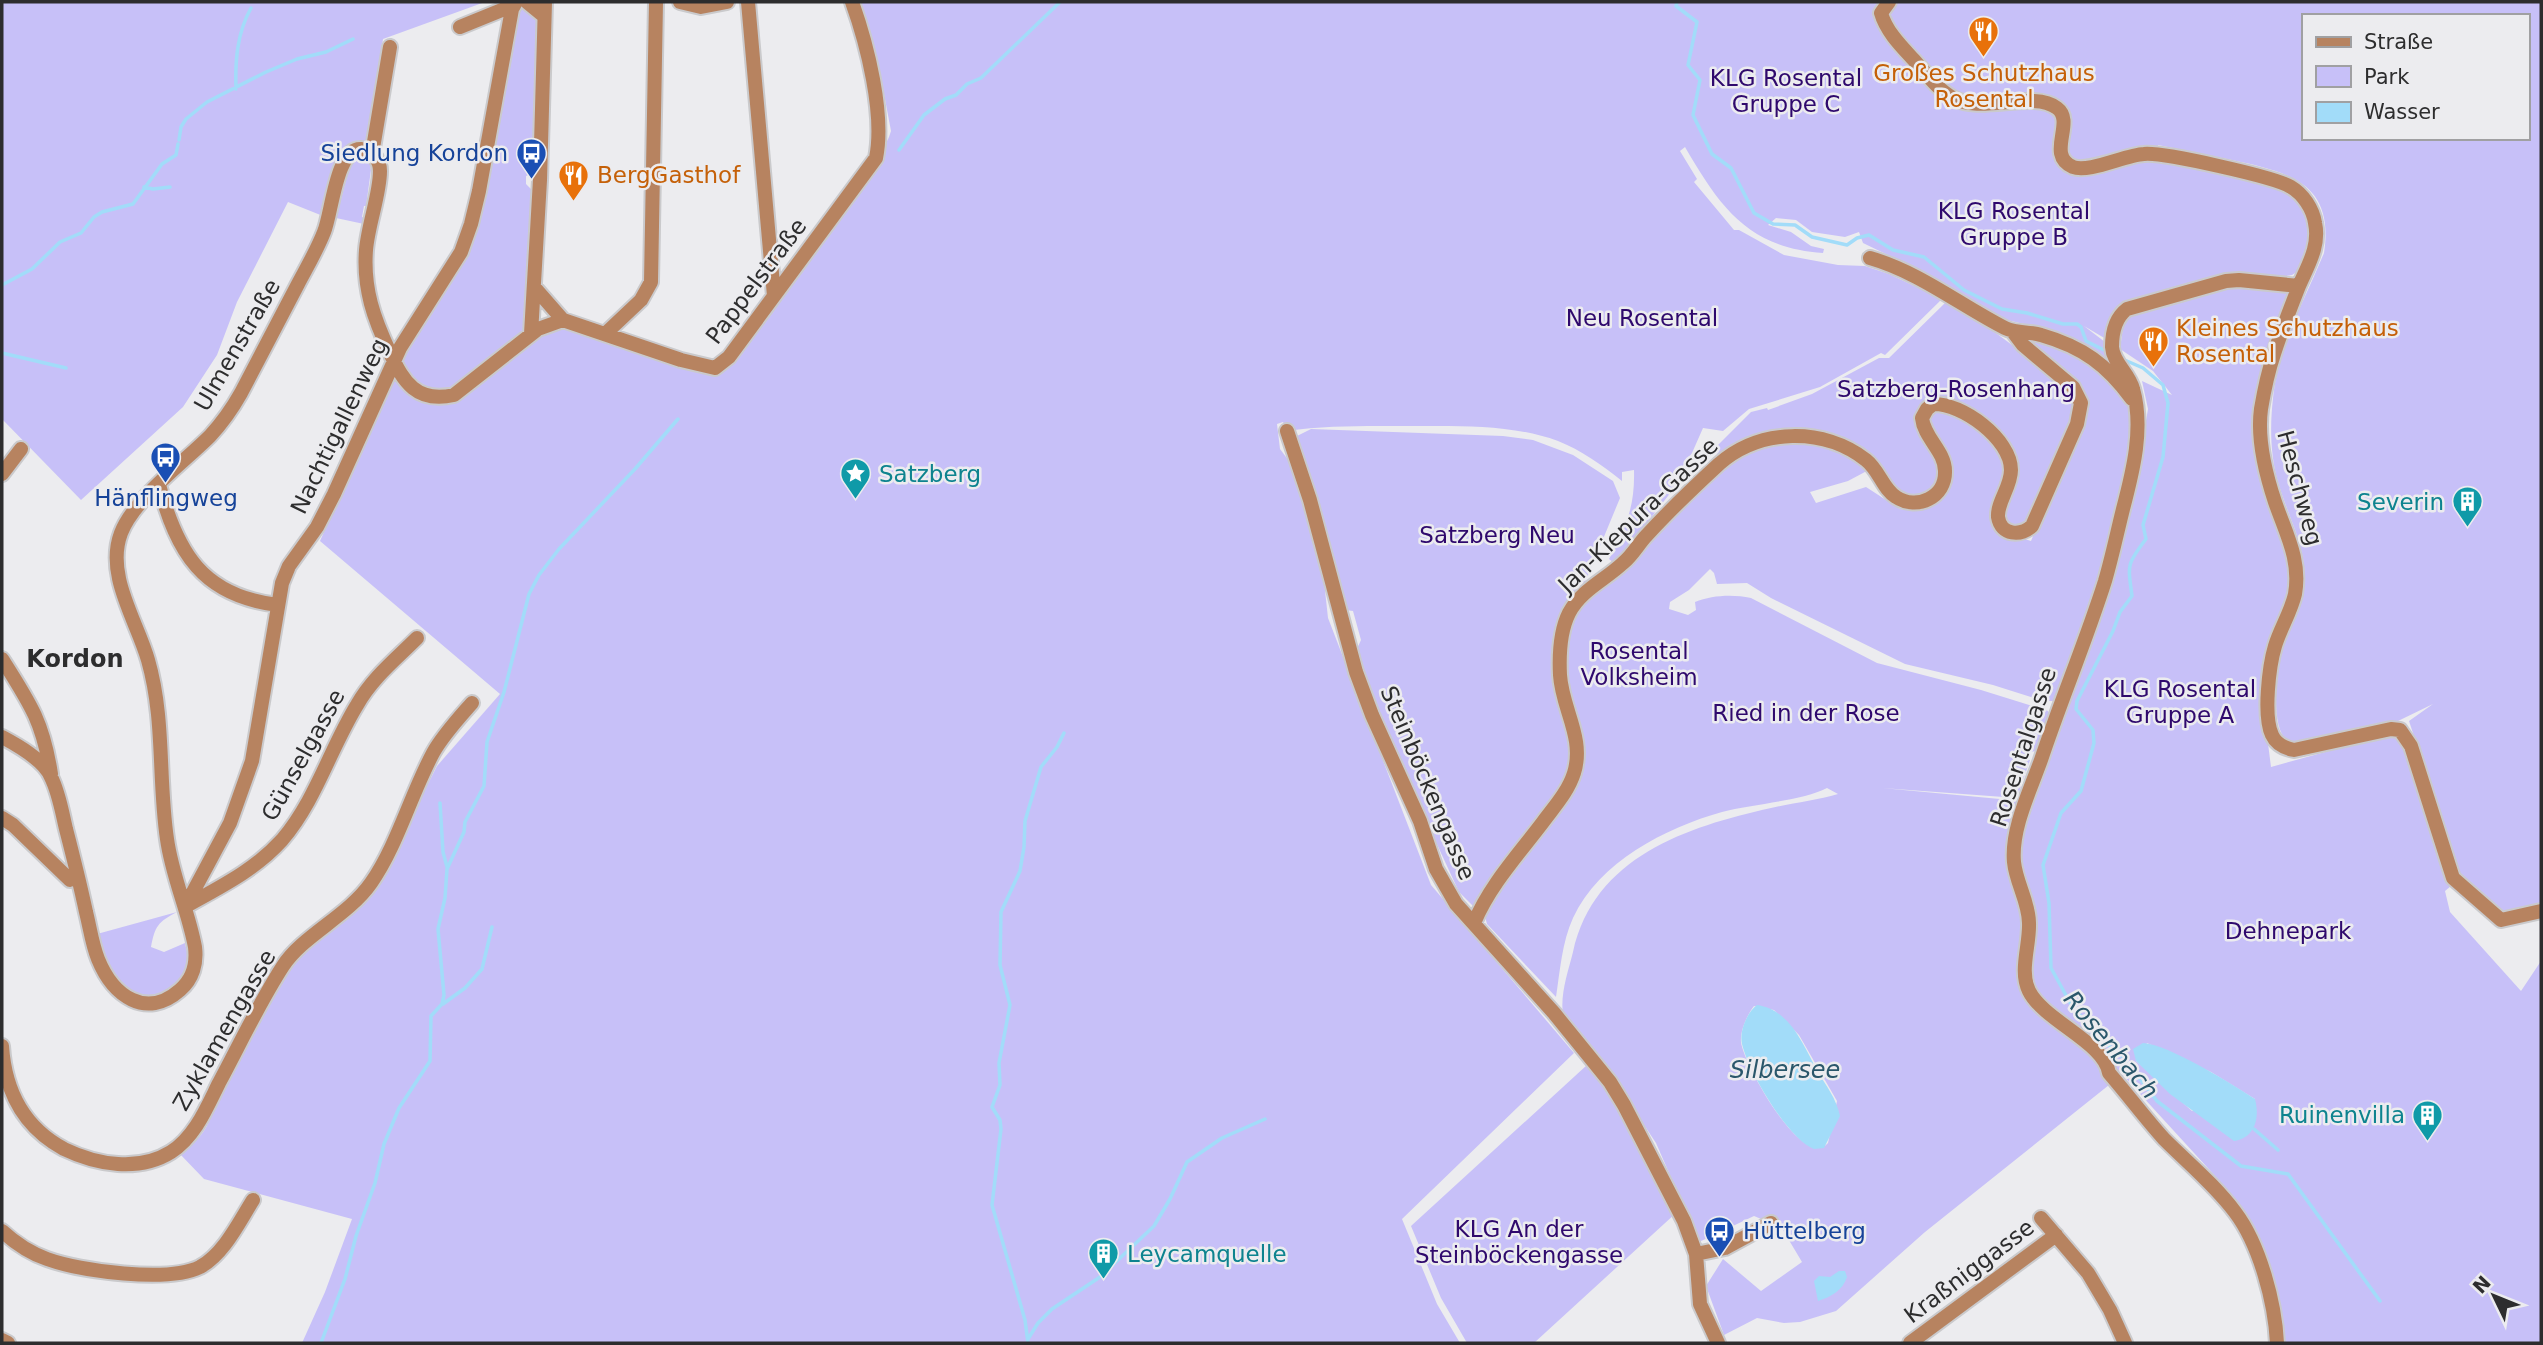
<svg xmlns="http://www.w3.org/2000/svg" width="2543" height="1345" viewBox="0 0 2543 1345" font-family="'DejaVu Sans',sans-serif">
<rect width="100%" height="100%" fill="#ececef"/>
<path fill="#c7c0f8" fill-rule="evenodd" d="M2,2H485L383,39L368,144L348,145L335,163L323,216L288,202L237,302L217,355L183,407L81,500L2,419Z
M860,2H2541V903L2502,912L2461,878L2409,721L2433,704L2398,721L2304,745L2287,741C2269,725 2277,665 2284,644C2290,625 2301,609 2304,589C2309,551 2288,518 2278,482C2270,455 2270,425 2273,398C2278,347 2305,299 2324,253C2335,182 2287,172 2232,160C2207,155 2183,150 2158,145L2157,159C2199,168 2239,180 2281,189L2283,188L2302,202L2313,239L2300,270L2292,275L2130,303L2106,339L2084,326L2105,342L2112,368L2044,329L2003,319L1971,302L1936,281L1931,276L1863,243L1859,232L1845,237L1812,232L1796,220L1776,218L1768,225L1791,232L1811,246L1824,249L1823,253C1748,248 1720,207 1685,147L1680,151L1697,179L1694,182L1734,230H1739L1784,255L1838,265L1865,266L1889,274L1942,299L1885,355L1881,353L1820,387L1749,409L1723,431L1703,428L1692,453L1680,470L1682,478L1615,564L1609,559C1626,527 1635,507 1634,470L1622,472V481C1602,465 1581,450 1558,441C1511,424 1459,426 1410,426C1369,426 1328,425 1287,431L1283,422L1277,424L1280,449L1295,469L1323,572L1328,618L1431,885L1574,1053L1402,1219L1437,1304L1460,1343H302L325,1292L352,1219L204,1179L178,1152C203,1140 210,1124 217,1098L289,966L370,897L437,766L500,694L320,541L402,354L456,267L516,10L523,5L539,21L533,157L531,174L526,176V184L532,190L528,288L523,332L565,326L707,373L873,170L889,137L891,131L877,57ZM2303,16H2527V138H2303Z
M359,159L370,164L371,170L366,206H364L362,217L365,218L364,224L336,218L350,165Z
M2237,285L2288,292L2290,294L2254,424L2289,550L2291,584L2264,712L2271,767L2387,735H2392L2403,744L2451,886L2445,891L2450,912L2521,991L2541,961V1343H2283L2244,1215L2216,1177L2120,1072L2109,1085L1925,1232L1836,1311L1800,1322L1784,1323L1757,1318L1724,1335L1706,1286L1723,1259L1761,1291L1802,1262L1777,1220L1771,1223L1754,1216L1699,1242L1656,1143L1612,1077L1563,1015C1560,994 1568,972 1573,952C1594,857 1686,827 1771,808C1793,803 1817,800 1838,794L1827,788C1802,801 1752,804 1722,812C1665,828 1599,862 1573,918C1562,942 1560,971 1556,997L1487,924L1484,913L1475,908L1459,892L1386,734L1361,668L1356,651L1361,640L1353,611L1345,610L1297,436L1311,429L1503,436L1533,440L1573,455L1613,481L1620,498L1584,585L1559,624L1565,668L1566,636L1573,614L1716,473L1717,446L1751,412L1767,408L1768,410L1812,394L1879,358H1889L1946,302C1997,329 2031,360 2074,397L2075,415L2025,524C2010,530 2004,521 1993,512L2012,535L2031,541L2086,410L2030,340L2031,338L2086,357L2127,399L2131,412L2130,456L2100,579L2063,685L2053,701H2043L1993,685L1905,664L1771,598L1747,583L1717,584L1714,573L1710,569L1689,590L1670,602L1669,609L1688,615L1696,610L1695,602C1712,595 1733,594 1751,598L1877,663L1981,690L2048,711L2051,718L2041,750L2030,752L2028,759L2030,760L2017,798L1882,788L2032,802L2063,721V709L2138,467L2148,409L2142,381L2172,395L2153,371L2120,349L2124,320L2126,316ZM1944,464L1943,497L1919,511L1900,509L1866,487L1816,503L1810,492L1848,481L1878,465C1903,503 1924,512 1944,464ZM1754,1006L1774,1010L1799,1035L1837,1101L1828,1143C1803,1172 1743,1063 1741,1042C1740,1031 1747,1015 1754,1006ZM2147,1043L2211,1072L2255,1099L2192,1111L2136,1061Z
M177,912C158,922 155,926 151,947L164,952L185,943C186,948 188,954 188,959C189,988 152,1009 128,991C111,978 101,955 97,934Z
M1587,1065L1615,1102L1676,1213L1534,1343H1467L1441,1298L1411,1226Z"/>
<path fill="#a2dcf9" d="M1757,1005C1791,1010 1803,1045 1818,1072C1827,1087 1836,1098 1840,1116L1824,1148L1814,1149C1788,1139 1748,1071 1742,1044C1739,1032 1747,1012 1757,1005Z
M2143,1043C2170,1045 2230,1083 2255,1099C2260,1118 2255,1138 2234,1141L2170,1094L2136,1061L2133,1049Z
M1839,1271H1845L1847,1277C1843,1290 1831,1297 1818,1301L1814,1281L1819,1276L1830,1277Z"/>
<g fill="none" stroke-linecap="round" stroke-linejoin="round">
<path stroke="#a2dcf9" stroke-width="3.5" d="M1677,2L1676,6L1697,22L1688,65L1700,80L1693,115L1712,154L1731,168L1754,213L1773,224L1795,225L1812,237L1847,245L1857,238L1869,235L1893,250L1924,257L1964,290L2002,309L2027,313L2063,324H2077L2081,327L2086,341L2110,353
M236,89C235,61 237,33 251,8
M179,140L181,127L186,119L207,102L266,72L297,59L326,52L353,39
M899,150L924,115L945,99L956,95L967,84L981,78L1060,2
M144,187L153,189L170,187
M2,285L32,269L60,242L81,233L94,217L102,212L133,204L162,164L176,155L178,144
M2,353L66,368
M2120,358L2143,368L2163,385L2168,403L2163,457L2143,525L2146,539C2126,565 2128,565 2132,596L2120,612L2113,631L2077,701L2076,709L2093,730L2094,743L2081,791L2061,813L2043,865L2049,903L2051,968L2073,1008L2112,1049L2123,1057L2157,1101L2241,1166L2288,1174L2380,1301
M440,803L443,852L447,867
M443,1004L465,988L482,969L492,927
M2254,1129L2278,1150
M1028,1339L1038,1323L1052,1309L1100,1277L1154,1226L1170,1199L1187,1162L1222,1138L1265,1119
M321,1343L345,1279L356,1236L375,1183L384,1144L399,1108L430,1061L431,1016L442,1004L444,995L438,929L445,898L447,869L464,832L465,822L484,786L487,742L504,692L529,594L539,575L559,549L635,469L678,419
M1028,1343L1025,1320L992,1205L1001,1129L1000,1120L992,1107L1000,1085L999,1063L1010,1005L1000,965L1001,912L1020,871L1024,847L1025,821L1041,767L1057,747L1064,733"/>
<defs>
<path id="minor" d="M527,2L544,16
M680,2L701,7L727,2
M748,2L774,296
M1889,2L1881,13C1886,31 1901,46 1913,59C1925,72 1937,89 1953,98C1981,114 2033,90 2057,108C2076,122 2045,155 2073,167C2089,173 2125,155 2144,154C2163,152 2275,177 2291,187C2303,194 2313,209 2315,223C2320,246 2308,265 2299,286C2290,309 2281,332 2274,354C2268,372 2264,391 2261,409C2257,438 2266,475 2275,502C2286,534 2301,560 2295,594C2291,612 2280,629 2275,646C2269,666 2263,716 2272,735C2276,744 2284,748 2294,750L2391,729L2400,730L2411,746L2453,878L2501,920L2541,911
M460,27L514,5
M372,154L390,47
M1870,258C1919,272 1960,305 2005,328C2017,334 2029,331 2041,335C2083,347 2107,365 2132,399
M535,288L563,320
M531,334L540,180L545,2
M605,334L641,300L651,282L656,2
M1287,431L1310,500L1356,672L1372,715L1420,821L1436,869L1456,904L1554,1013L1610,1082L1624,1105L1684,1221L1696,1254L1700,1304L1718,1343
M2,474L21,449
M159,485C177,552 202,596 278,605
M2,659C30,703 43,722 51,774
M2,737C17,745 44,760 51,777C59,793 62,812 66,829C73,856 80,884 86,912C90,928 92,944 98,959C113,996 146,1020 180,990C193,979 197,963 195,947C188,910 172,876 167,839C158,779 165,719 148,660C137,621 105,575 121,533C134,499 183,463 210,436C222,423 232,409 241,393C260,357 279,321 298,284C307,267 317,250 324,232C332,213 336,148 361,149C373,150 380,161 380,171C380,194 368,225 366,250C363,289 374,319 390,353C396,365 402,379 413,388C425,398 440,398 454,395L538,329L563,320L681,360L715,368L729,357L876,158C885,114 867,44 852,2
M2,818L13,825L70,880
M186,906C220,887 255,870 282,840C316,800 330,749 357,705C372,678 396,659 417,638
M185,907L230,823L252,761L282,583L289,566L317,527L334,494L400,348L461,252L471,224L479,191L512,9L516,2
M1474,923C1490,885 1518,855 1543,822C1554,807 1568,792 1574,773C1585,738 1562,709 1560,675C1559,655 1560,631 1569,613C1581,590 1605,580 1623,563C1633,555 1639,543 1647,535C1670,510 1694,487 1719,464C1760,428 1824,427 1866,460C1879,470 1883,489 1896,497C1917,511 1946,497 1945,471C1945,451 1924,438 1922,418L1927,409L1933,404C1962,403 2011,439 2011,470C2011,487 1997,502 1998,517C2001,536 2021,536 2032,526L2077,424L2081,403L2073,387L2023,345L2014,333
M2,1046C5,1091 23,1127 64,1149C97,1165 139,1172 171,1152C195,1137 207,1107 219,1083C240,1044 259,1003 283,966C302,936 348,916 371,883C397,846 411,794 433,753C443,735 458,719 472,703
M2041,1218L2088,1273L2110,1310L2125,1343
M2,1231C15,1243 30,1253 47,1259C80,1271 168,1283 200,1267C224,1254 239,1222 253,1200
M1696,1254L1725,1248L1771,1223
M2,1340L8,1343
M1910,1343L2056,1235
M2277,1343C2275,1303 2260,1245 2235,1212C2215,1185 2188,1163 2164,1139C2145,1118 2128,1095 2109,1073C2104,1042 2044,1021 2029,991C2019,971 2030,945 2029,923C2029,902 2016,883 2014,862C2011,829 2030,791 2041,760C2061,700 2086,641 2105,581C2112,557 2117,533 2123,509C2133,471 2144,428 2133,389C2129,373 2113,363 2112,347C2112,332 2115,318 2127,309L2226,281L2239,280L2299,286"/>
</defs>
<use href="#minor" stroke="#cacacc" stroke-width="18"/>
<use href="#minor" stroke="#b78360" stroke-width="14"/>
</g>
<defs>
<symbol id="restaurant-pin" viewBox="-11 -11 22 30"><path d="M0 17L-7.5 6A9.5 9.5 0 1 1 7.5 6Z" fill="#e8710a" stroke="#ececef"/><path d="M-5-6h1v4h1v-4h1v4h1v-4h1v5L-1.5 .5V6h-2V.5L-5-1ZM5-6V6H3V1.5H1.5Q1.5-4 5-6Z" fill="#fff"/></symbol>
<symbol id="bus-pin" viewBox="-11 -11 22 30"><path d="M0 17L-7.5 6A9.5 9.5 0 1 1 7.5 6Z" fill="#1a4fb4" stroke="#ececef"/><path d="M-5-6H5V4H4V6H2V4H-2V6H-4V4H-5ZM-3.5-4V0h7V-4ZM-3.5 1.2v1.5H-2V1.2ZM2 1.2v1.5H3.5V1.2Z" fill="#fff"/></symbol>
<symbol id="sight-pin" viewBox="-11 -11 22 30"><path d="M0 17L-7.5 6A9.5 9.5 0 1 1 7.5 6Z" fill="#0f9aa8" stroke="#ececef"/><path d="M0-6L1.8-2.2L6-1.7L2.9 1.2L3.7 5.4L0 3.3L-3.7 5.4L-2.9 1.2L-6-1.7L-1.8-2.2Z" fill="#fff"/></symbol>
<symbol id="building-pin" viewBox="-11 -11 22 30"><path d="M0 17L-7.5 6A9.5 9.5 0 1 1 7.5 6Z" fill="#0f9aa8" stroke="#ececef"/><path d="M-4-6H4V6H1V3H-1V6H-4ZM-2.5-4.3h1.7v1.8h-1.7ZM.8-4.3h1.7v1.8H.8ZM-2.5-1h1.7V.8h-1.7ZM.8-1h1.7V.8H.8Z" fill="#fff"/></symbol>
</defs>
<g fill-rule="evenodd">
<use href="#restaurant-pin" x="1966" y="14" width="35" height="47"/>
<use href="#bus-pin" x="514" y="136" width="35" height="47"/>
<use href="#restaurant-pin" x="556" y="158" width="35" height="47"/>
<use href="#restaurant-pin" x="2136" y="324" width="35" height="47"/>
<use href="#bus-pin" x="148" y="440" width="35" height="47"/>
<use href="#sight-pin" x="838" y="456" width="35" height="47"/>
<use href="#building-pin" x="2450" y="484" width="35" height="47"/>
<use href="#building-pin" x="2410" y="1098" width="35" height="47"/>
<use href="#bus-pin" x="1702" y="1214" width="35" height="47"/>
<use href="#building-pin" x="1086" y="1236" width="35" height="47"/>
</g>
<g text-anchor="middle" stroke-width="5" stroke-linejoin="round" paint-order="stroke">
<g font-size="23" fill="#c56008" stroke="#ececef" text-anchor="start">
<text x="1984" y="81" text-anchor="middle">Großes Schutzhaus<tspan x="1984" dy="26">Rosental</tspan></text>
<text x="597" y="183">BergGasthof</text>
<text x="2176" y="336">Kleines Schutzhaus<tspan x="2176" dy="26">Rosental</tspan></text>
</g>
<g font-size="23" fill="#2f096d" stroke="#ececef">
<text x="1786" y="86">KLG Rosental<tspan x="1786" dy="26">Gruppe C</tspan></text>
<text x="2014" y="219">KLG Rosental<tspan x="2014" dy="26">Gruppe B</tspan></text>
<text x="1642" y="326">Neu Rosental</text>
<text x="1956" y="397">Satzberg-Rosenhang</text>
<text x="1497" y="543">Satzberg Neu</text>
<text x="1639" y="659">Rosental<tspan x="1639" dy="26">Volksheim</tspan></text>
<text x="2180" y="697">KLG Rosental<tspan x="2180" dy="26">Gruppe A</tspan></text>
<text x="1806" y="721">Ried in der Rose</text>
<text x="2288" y="939">Dehnepark</text>
<text x="1519" y="1237">KLG An der<tspan x="1519" dy="26">Steinböckengasse</tspan></text>
</g>
<g font-size="23" fill="#164399" stroke="#ececef" text-anchor="end">
<text x="508" y="161">Siedlung Kordon</text>
<text x="166" y="506" text-anchor="middle">Hänflingweg</text>
<text x="1743" y="1239" text-anchor="start">Hüttelberg</text>
</g>
<g font-size="23" fill="#2d2d2e" stroke="#ececef">
<text transform="translate(756 281) rotate(-53)" y="8">Pappelstraße</text>
<text transform="translate(237 345) rotate(-60)" y="8">Ulmenstraße</text>
<text transform="translate(339 426) rotate(-64)" y="8">Nachtigallenweg</text>
<text transform="translate(2300 488) rotate(75)" y="8">Heschweg</text>
<text transform="translate(1638 515) rotate(-44)" y="8">Jan-Kiepura-Gasse</text>
<text transform="translate(2023 747) rotate(-72)" y="8">Rosentalgasse</text>
<text transform="translate(303 755) rotate(-61)" y="8">Günselgasse</text>
<text transform="translate(1428 783) rotate(67)" y="8">Steinböckengasse</text>
<text transform="translate(224 1030) rotate(-60)" y="8">Zyklamengasse</text>
<text transform="translate(1969 1271) rotate(-37)" y="8">Kraßniggasse</text>
</g>
<g font-size="23" fill="#0d838f" stroke="#ececef" text-anchor="start">
<text x="879" y="482">Satzberg</text>
<text x="2444" y="510" text-anchor="end">Severin</text>
<text x="2405" y="1123" text-anchor="end">Ruinenvilla</text>
<text x="1127" y="1262">Leycamquelle</text>
</g>
<g font-size="24" font-weight="bold" fill="#2d2d2e" stroke="#ececef">
<text x="75" y="667">Kordon</text>
</g>
<g font-size="24" font-style="italic" fill="#2a576b" stroke="#ececef">
<text transform="translate(2111 1045) rotate(50)" y="8">Rosenbach</text>
<text x="1785" y="1078">Silbersee</text>
</g>
</g>
<rect width="2543" height="1345" fill="none" stroke="#2d2d2e" stroke-width="7"/>
<rect x="2302" y="14" width="228" height="126" fill="#ececef" stroke="#a0a0a2" stroke-width="2"/>
<rect x="2316" y="37" width="35" height="10" fill="#b78360" stroke="#a0a0a2" stroke-width="2"/>
<text x="2364" y="49" font-size="21" fill="#2d2d2e">Straße</text>
<rect x="2316" y="66" width="35" height="21" fill="#c7c0f8" stroke="#a0a0a2" stroke-width="2"/>
<text x="2364" y="84" font-size="21" fill="#2d2d2e">Park</text>
<rect x="2316" y="102" width="35" height="21" fill="#a2dcf9" stroke="#a0a0a2" stroke-width="2"/>
<text x="2364" y="119" font-size="21" fill="#2d2d2e">Wasser</text>
<g transform="translate(2494 1296) rotate(313)" stroke="#ececef" stroke-width="5" paint-order="stroke">
<path d="M0-5L12 26L0 18L-12 26Z" fill="#2d2d2e"/>
<text y="-10" font-size="19" font-weight="bold" text-anchor="middle" fill="#2d2d2e">N</text>
</g>
</svg>
